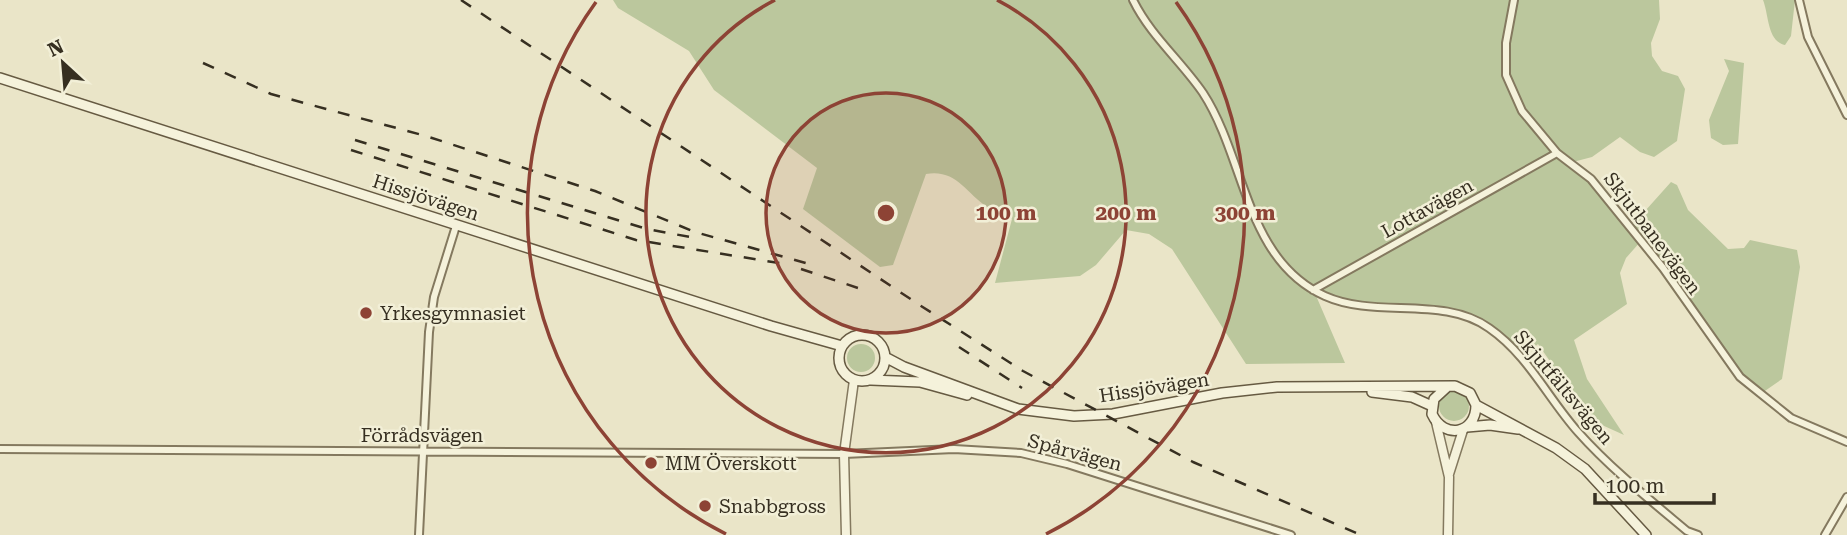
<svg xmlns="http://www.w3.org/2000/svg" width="1847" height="535" viewBox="0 0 1847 535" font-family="'Roboto Serif',serif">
<rect width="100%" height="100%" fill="#eae5c8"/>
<path fill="#bbc79d" d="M613,0H1659L1660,19L1651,43L1652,56L1662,71L1678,76L1685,89L1677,141L1654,157L1640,152L1620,137L1592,157L1573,162L1591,179L1628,230L1671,182L1677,185L1688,210L1728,249L1744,248L1750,240L1797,250L1800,267L1782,379L1759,395L1740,377L1641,241L1626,258L1620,273L1627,304L1574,340L1587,379L1624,435L1591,420L1538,344L1522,357L1483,323L1430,310L1371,309L1314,291L1345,363L1246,364L1172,249L1149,234L1126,230L1096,265L1080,276L995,283L1012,219C1004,216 994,213 987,207C965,192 956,169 926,174L893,265L880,267L803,209L817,168L714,90L689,51L618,8Z
M1763,0H1795L1791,36L1785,45C1767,41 1769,15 1763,0Z
M1724,59L1744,63L1738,144L1723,145L1711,138L1709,120L1729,71Z
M847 358a14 14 0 1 1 28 0a14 14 0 1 1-28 0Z
M1439 406a15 15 0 1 1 30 0a15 15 0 1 1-30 0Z"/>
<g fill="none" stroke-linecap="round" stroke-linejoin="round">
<defs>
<path id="minor" d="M1133,0C1150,35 1181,61 1203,93C1246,159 1245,260 1325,296C1376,319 1443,295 1489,328C1528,355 1547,397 1578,432C1610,468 1650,500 1687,531L1698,535
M1514,0L1506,43V75L1522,111L1557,153L1591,179L1663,268L1740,377L1791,418L1847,442
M1799,0L1808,37L1847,115
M1313,290L1557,153
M0,449L844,454L954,449L1021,453L1067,464L1291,535
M419,535L429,332L434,297L456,226
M1825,535L1847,497"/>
<path id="tertiary" d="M1436,422L1449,477L1448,535
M1449,474L1463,430
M846,535L844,454L854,380"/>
<path id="secondary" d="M0,78L771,326L842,346
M839 358a23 23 0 1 1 46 0a23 23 0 1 1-46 0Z
M885,357L904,367L1018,409L1074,416L1113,414L1222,393L1277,387L1455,386L1470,393L1476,405C1476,434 1444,440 1432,414L1434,399L1446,388
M871,380L920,382L967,395
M1372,392L1412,397L1432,406
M1476,405L1556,448L1585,469L1646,535
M1467,427L1490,425L1518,429"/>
</defs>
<use href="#minor" stroke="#84795f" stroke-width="10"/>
<use href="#tertiary" stroke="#84795f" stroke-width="11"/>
<use href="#secondary" stroke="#665a42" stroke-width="12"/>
<use href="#minor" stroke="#f5f2db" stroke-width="6"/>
<use href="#tertiary" stroke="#f5f2db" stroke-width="8"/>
<use href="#secondary" stroke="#f5f2db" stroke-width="9"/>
<path stroke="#362f21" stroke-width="2.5" stroke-dasharray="12 12" stroke-linecap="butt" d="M461,0L918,304L1023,371L1193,462L1361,535
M203,63L271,94L426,136L595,191L695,232L813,265
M355,140L647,229L690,237
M351,150L636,240L785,264
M801,269L858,288
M959,347L1022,388"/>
</g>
<circle cx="886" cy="213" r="120" fill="#8d4335" fill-opacity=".12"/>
<g fill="none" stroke="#8d4335" stroke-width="3.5">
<circle cx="886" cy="213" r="120"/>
<path d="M997 0A240 240 0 1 1 775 0"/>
<path d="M726 534A359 359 0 0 1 596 2M1176 2A359 359 0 0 1 1046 534"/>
</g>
<g fill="#8d4335" stroke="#f2efd7" stroke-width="2.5">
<circle cx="366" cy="313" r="7"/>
<circle cx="651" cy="463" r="7"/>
<circle cx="705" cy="506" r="7"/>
</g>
<g text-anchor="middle" stroke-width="5" stroke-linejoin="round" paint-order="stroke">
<g font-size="19" fill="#362f21" stroke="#f2efd7">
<text transform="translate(426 197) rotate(18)" y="7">Hissjövägen</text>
<text transform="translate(1427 208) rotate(-29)" y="7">Lottavägen</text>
<text transform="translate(1653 233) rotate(53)" y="7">Skjutbanevägen</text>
<text transform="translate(1154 387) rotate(-9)" y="7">Hissjövägen</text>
<text transform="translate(1564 387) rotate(50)" y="7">Skjutfältsvägen</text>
<text x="422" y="442">Förrådsvägen</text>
<text transform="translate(1075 452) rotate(15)" y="7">Spårvägen</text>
</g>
<g font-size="19" fill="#362f21" stroke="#f2efd7" text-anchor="start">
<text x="380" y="320">Yrkesgymnasiet</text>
<text x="665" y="470">MM Överskott</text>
<text x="719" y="513">Snabbgross</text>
</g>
</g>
<circle cx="886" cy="213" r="10" fill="#8d4335" stroke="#f2efd7" stroke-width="3.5"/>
<g font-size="21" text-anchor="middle" font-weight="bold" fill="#8d4335" stroke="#f2efd7" stroke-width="5" stroke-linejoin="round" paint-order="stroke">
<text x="1006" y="220">100 m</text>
<text x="1126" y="220">200 m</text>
<text x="1245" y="220">300 m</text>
</g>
<g transform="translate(63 63) rotate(334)" stroke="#f2efd7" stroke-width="5" paint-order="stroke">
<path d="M0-5L12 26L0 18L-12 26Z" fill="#362f21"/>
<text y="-10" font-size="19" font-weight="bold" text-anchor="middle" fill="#362f21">N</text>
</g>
<path d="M1595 493v10h119v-10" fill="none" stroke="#362f21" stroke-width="3.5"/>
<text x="1605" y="493" font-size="21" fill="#362f21" stroke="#f2efd7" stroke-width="5" paint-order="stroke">100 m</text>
</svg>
